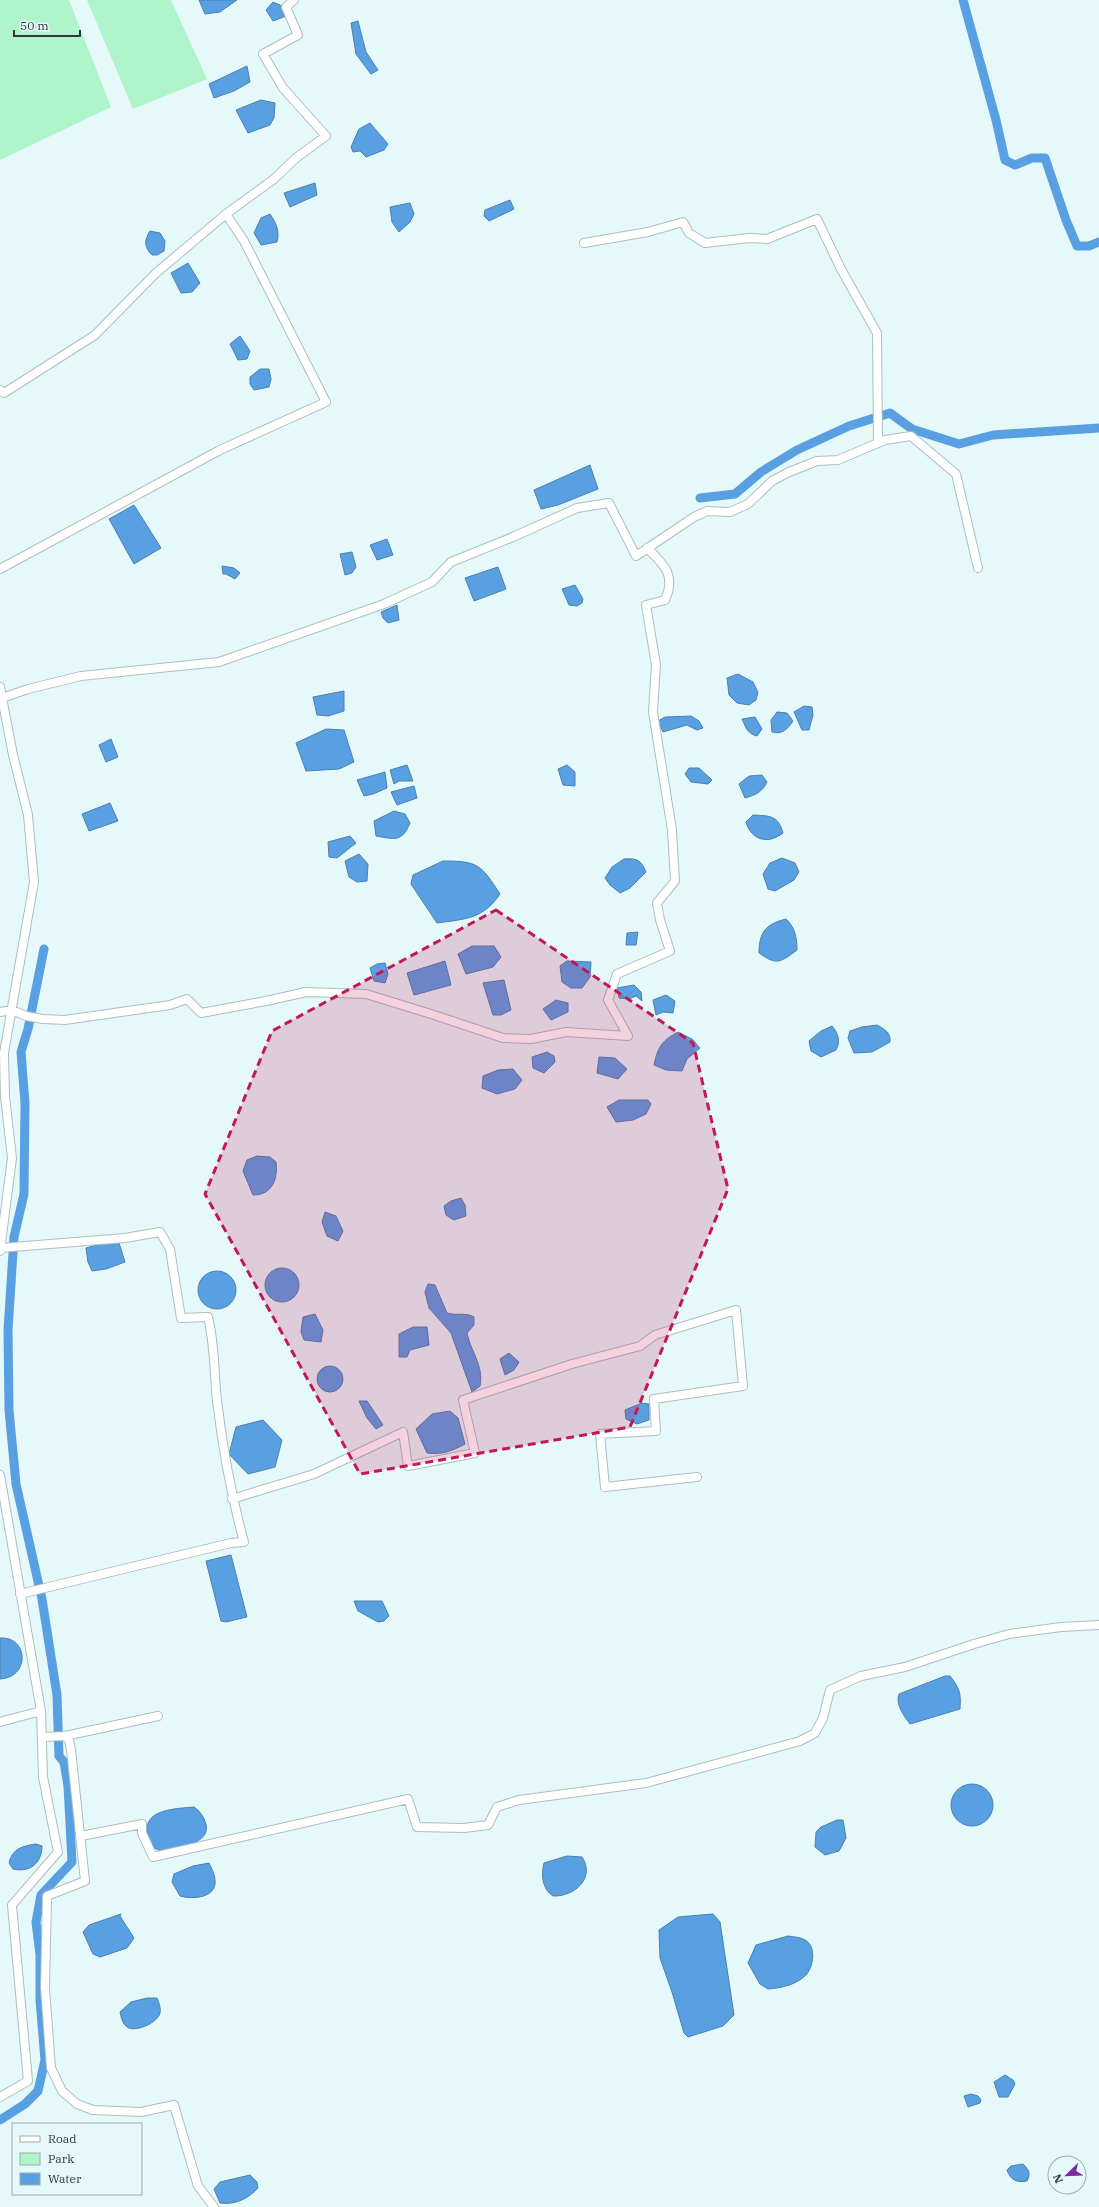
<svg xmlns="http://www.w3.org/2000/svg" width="1099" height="2207" viewBox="0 0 1099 2207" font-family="'IBM Plex Serif',serif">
<rect width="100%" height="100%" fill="#e6f9fa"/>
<path fill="#aff4cb" d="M0,0H69L111,107L0,160Z
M87,0H171L207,79L133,109Z"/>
<path fill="#58a0e1" stroke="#4c80ae" d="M199,0H237L220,12L205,14Z
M273,2L282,6L286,16L273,21L266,10Z
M358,21L366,52L378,70L371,74L356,54L351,23Z
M247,66L250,82L234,91L214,98L209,84Z
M261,100L275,103L274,118L270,125L248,133L236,110Z
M370,123L388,144L384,150L366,157L360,151L353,152L351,147L359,129Z
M315,183L317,195L290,207L284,193Z
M510,200L514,209L489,221L484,216L485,210Z
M410,203L414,214L410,222L399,232L392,222L390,207Z
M270,214C276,223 280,231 277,242L261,245L254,233L261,218Z
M150,231L160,233L165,241L164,251L157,255H152C144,247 144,240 150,231Z
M188,263L200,283L192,292L181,293L171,273Z
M240,336L250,351L247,359L238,360L230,344Z
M260,369H269L271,379L269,387L254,390L250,384V377Z
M590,465L598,489L558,505L541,509L534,490Z
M134,505L161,548L134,564L109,519Z
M387,539L393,555L377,560L370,545Z
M352,552L356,567L352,573L345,575L340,554Z
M222,566L234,568L240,573L235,579L226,574H223Z
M498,567L506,589L474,601L465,578Z
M575,585L583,599L582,603L577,606L569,605L562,589Z
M397,605L399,620L388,623L383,618L381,612Z
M738,674L753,682L758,692L756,700L749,705L737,703L729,695L727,678Z
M344,691V711L328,716L317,715L313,697Z
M804,706L812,707L813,715L809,730H802L794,712Z
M777,712L787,713L793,721C788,729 782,735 772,732L771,720Z
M691,716L699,721L703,728L697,730L687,725L663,732L658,721L665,717Z
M755,717L762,729L757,736C748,734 746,728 742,719Z
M326,729L344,730L354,762L339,769L306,771L296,743Z
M111,739L118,757L106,762L99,745Z
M407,765L413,781H399L394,784L390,770Z
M567,765L575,772V786L563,785L558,769Z
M689,768H699L712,780L708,784L691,782L685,774Z
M385,772L387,788L373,794L364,796L357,780Z
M762,775L767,782C762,792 756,795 745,798L739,784L749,776Z
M414,786L417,798L397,805L391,792Z
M110,803L118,821L89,831L82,814Z
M394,811L405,814L410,823C402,843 394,839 376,836L374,821Z
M753,815C770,816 778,815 783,833C768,845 751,840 746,822Z
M350,836L356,843L337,858L329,857L328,842Z
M359,854L368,864L367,881L357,882L349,877L345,861Z
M782,858L795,863L799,872L794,880L775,891L768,889L763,874L770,863Z
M624,859C637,858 641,860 646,872L630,888L620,893L610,885L605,878L612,867Z
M443,861C479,861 481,865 500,894C483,919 466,919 437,923L411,884L413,875Z
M786,919C795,927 797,938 797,950C781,962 777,966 759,953C759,932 766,924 786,919Z
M638,932L636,945H626L627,933Z
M472,946H494L501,957L493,967L466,974L458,954Z
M445,961L451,985L414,995L407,973Z
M567,961L591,962L590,977L582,988H571L562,982L560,966Z
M385,963L388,974L385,983L374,981L370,968L377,964Z
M504,980L511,1010L501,1015H493L483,983Z
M634,985L641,992L642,1001L636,996L629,999L619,998L617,988Z
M666,995L675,1001L673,1013L663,1012L656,1015L653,1000Z
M556,1000L568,1003V1012L551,1020L543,1009Z
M877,1025C884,1029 891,1032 890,1042L872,1052L854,1053L848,1038L850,1031L862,1027Z
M832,1026C838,1033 841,1041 836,1050L821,1057L811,1051L809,1041L821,1031Z
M678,1032L692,1039L700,1048L687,1059L682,1071L666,1070L654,1065C658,1046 662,1041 678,1032Z
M547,1052L554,1056L555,1062L544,1073L533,1068L532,1057Z
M599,1057L615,1058L627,1069L618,1079L597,1073Z
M513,1069L522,1080L515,1089L497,1094L482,1088L483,1076L498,1070Z
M619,1100H648L651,1104L646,1114L633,1120L616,1122L607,1107Z
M257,1156L270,1157L276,1162C278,1178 273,1195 253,1195L243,1171L247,1160Z
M461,1198L465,1205L466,1216L454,1220L446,1215L444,1206L451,1201Z
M325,1212L336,1216L343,1231L338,1241L327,1236L322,1222Z
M107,1242L119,1243L125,1262L106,1269L92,1271L88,1262L86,1248Z
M265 1285a17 17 0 1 1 34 0a17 17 0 1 1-34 0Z
M198 1290a19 19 0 1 1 38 0a19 19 0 1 1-38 0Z
M428,1284L435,1285L447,1313C457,1316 466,1312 474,1317V1325L467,1333C471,1352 484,1366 480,1386L472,1392L451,1333L429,1308L425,1292Z
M315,1314L323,1330L321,1342L304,1340L301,1332L303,1317Z
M413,1327H427L429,1345L410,1350L407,1357H399V1334Z
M509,1353L519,1362L514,1370L505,1375L500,1359Z
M317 1379a13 13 0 1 1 26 0a13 13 0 1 1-26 0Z
M359,1401H367L383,1425L376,1429L367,1418Z
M642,1403L649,1404V1420L637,1424L626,1419L625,1410Z
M450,1411L458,1418L465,1444C452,1451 442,1455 427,1453L416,1429L432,1414Z
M263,1420L282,1440L275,1467L248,1474L229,1454L236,1427Z
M231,1555L247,1617L226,1622L221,1621L206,1561Z
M354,1601H382L389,1616L384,1621L378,1622L358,1611Z
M0,1638C28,1636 31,1677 0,1679Z
M945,1676H950C960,1689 961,1693 960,1709L910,1724C904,1716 895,1704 899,1694Z
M951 1805a21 21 0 1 1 42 0a21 21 0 1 1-42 0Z
M194,1807C200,1811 204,1817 206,1824C211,1845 175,1848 161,1851L152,1847C134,1811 168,1809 194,1807Z
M837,1820H843L846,1838L839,1851L825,1855L815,1847L816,1832L821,1827Z
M36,1844L42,1846C42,1863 30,1873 13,1869L9,1863C12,1849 22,1846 36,1844Z
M567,1856L582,1857C596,1878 574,1897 553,1896C542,1889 541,1875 544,1863Z
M209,1863C212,1869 216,1877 215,1884C213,1899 190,1899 180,1896L172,1882L174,1874L193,1866Z
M121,1914L120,1916L134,1938L127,1948L100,1957L93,1954L83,1932L89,1925Z
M713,1914L720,1922L734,2015L723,2026L688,2037L684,2033L672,1992L660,1958L659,1930L678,1917Z
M788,1936C793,1937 799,1937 803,1939C817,1944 814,1966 806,1975C796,1985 781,1988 768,1989L760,1984L748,1963L756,1945Z
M147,1998H157C159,2003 161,2008 160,2013C158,2023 133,2034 126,2026C122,2023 121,2016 120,2012L131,2002Z
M1005,2075L1013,2080L1015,2084L1008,2097H999L994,2082Z
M971,2094L978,2096L981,2100L980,2103L968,2107L964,2096Z
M1023,2164C1029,2170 1031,2173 1027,2181C1017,2183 1010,2180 1007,2170L1011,2166Z
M250,2175L257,2182L258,2188C248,2199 235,2205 220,2203L214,2189L220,2182Z"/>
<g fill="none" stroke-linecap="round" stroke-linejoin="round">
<path stroke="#58a0e1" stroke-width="9" d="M963,0L996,120L1005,160L1015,165L1032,158H1045L1066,220L1077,246H1089L1099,242
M700,498L735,494L761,472L797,450L849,426L890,413L912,429L959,444L993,435L1099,428
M0,2120L25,2104L38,2091L45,2060L40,2000V1955L36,1922L41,1895L72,1862L68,1786L64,1762L59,1756L57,1695L42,1599L16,1484L9,1410L8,1330L14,1237L24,1194L25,1103L21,1052L28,1029L44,949"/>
<defs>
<path id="minor" d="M584,243L648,232L683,222L689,233L705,243L749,238L767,239L817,219L841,269L877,333L878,443
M0,390L4,393L95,335L156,273L226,214
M0,569L220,450L326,402L244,241L226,214L274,179L296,158L326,136L283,88L263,54L298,35L286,7L294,0
M0,687L13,755L28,815L34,882L4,1053L5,1097L12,1158L0,1251
M2,698L28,689L81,676L219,662L384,604L432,582L451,562L513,537L577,508L609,503L636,556L694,517L707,511L730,512L748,504L772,481L789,472L817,461L838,460L885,440L911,436L956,474L978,568
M0,1012L12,1010L26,1016L43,1019L65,1020L170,1005L187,999L201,1013L266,1001L306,992L366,994L431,1014L503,1038L531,1039L566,1032L628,1036L608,1000L617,974L670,951L660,920L657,903L675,881L672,830L653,712L656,665L646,605L665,600C676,576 665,565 647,548
M0,1248L125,1238L160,1232L170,1249L181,1318L208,1317C215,1345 214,1373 217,1401C223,1450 231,1495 244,1542L231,1543L20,1594
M0,1475L41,1711L43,1777L58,1852L12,1905L28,2081L0,2097
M232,1499L314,1474L403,1432L408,1466L475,1453L463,1400L572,1364L640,1346L655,1335L736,1310L743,1386L654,1399L656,1431L600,1434L605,1487L697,1477
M0,1722L41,1711
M65,1736L69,1740L71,1750L85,1881L47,1896L45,1988L51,2068L62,2091L77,2104L93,2110L141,2112L174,2105L198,2186L214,2207
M43,1737L65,1736L158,1716
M81,1836L142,1824V1833L153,1857L408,1799L417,1827L464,1828L488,1825L497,1807L519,1800L646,1783L800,1741L815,1733L823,1718L830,1690L861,1676L905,1667L974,1644L1009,1634L1061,1627L1099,1625"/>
</defs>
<use href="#minor" stroke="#acbec0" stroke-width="10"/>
<use href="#minor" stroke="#fff" stroke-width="8"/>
</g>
<path fill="#c2185b" fill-opacity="0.2" stroke="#c2185b" stroke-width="3" stroke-dasharray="8 5" stroke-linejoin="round" d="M496,910L693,1043L728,1189L630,1427L360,1474L205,1194L272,1031Z"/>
<rect x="12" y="2123" width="130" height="72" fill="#e6f9fa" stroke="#9dabac"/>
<rect x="20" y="2136" width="20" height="6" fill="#ffffff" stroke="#9dabac"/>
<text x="48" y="2143" font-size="12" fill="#303738">Road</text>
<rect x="20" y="2153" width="20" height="12" fill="#aff4cb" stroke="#9dabac"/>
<text x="48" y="2163" font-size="12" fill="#303738">Park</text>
<rect x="20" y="2173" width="20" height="12" fill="#58a0e1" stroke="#9dabac"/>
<text x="48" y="2183" font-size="12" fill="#303738">Water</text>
<g transform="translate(1067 2175) rotate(247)"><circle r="19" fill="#e6f9fa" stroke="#9dabac"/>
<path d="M0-3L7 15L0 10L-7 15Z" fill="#7c2c9c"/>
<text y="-6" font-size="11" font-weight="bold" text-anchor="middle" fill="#303738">N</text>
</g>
<path d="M14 30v6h66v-6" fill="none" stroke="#303738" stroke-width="2"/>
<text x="20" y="30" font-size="12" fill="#303738" stroke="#e6f9fa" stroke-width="3" paint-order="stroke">50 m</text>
</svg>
